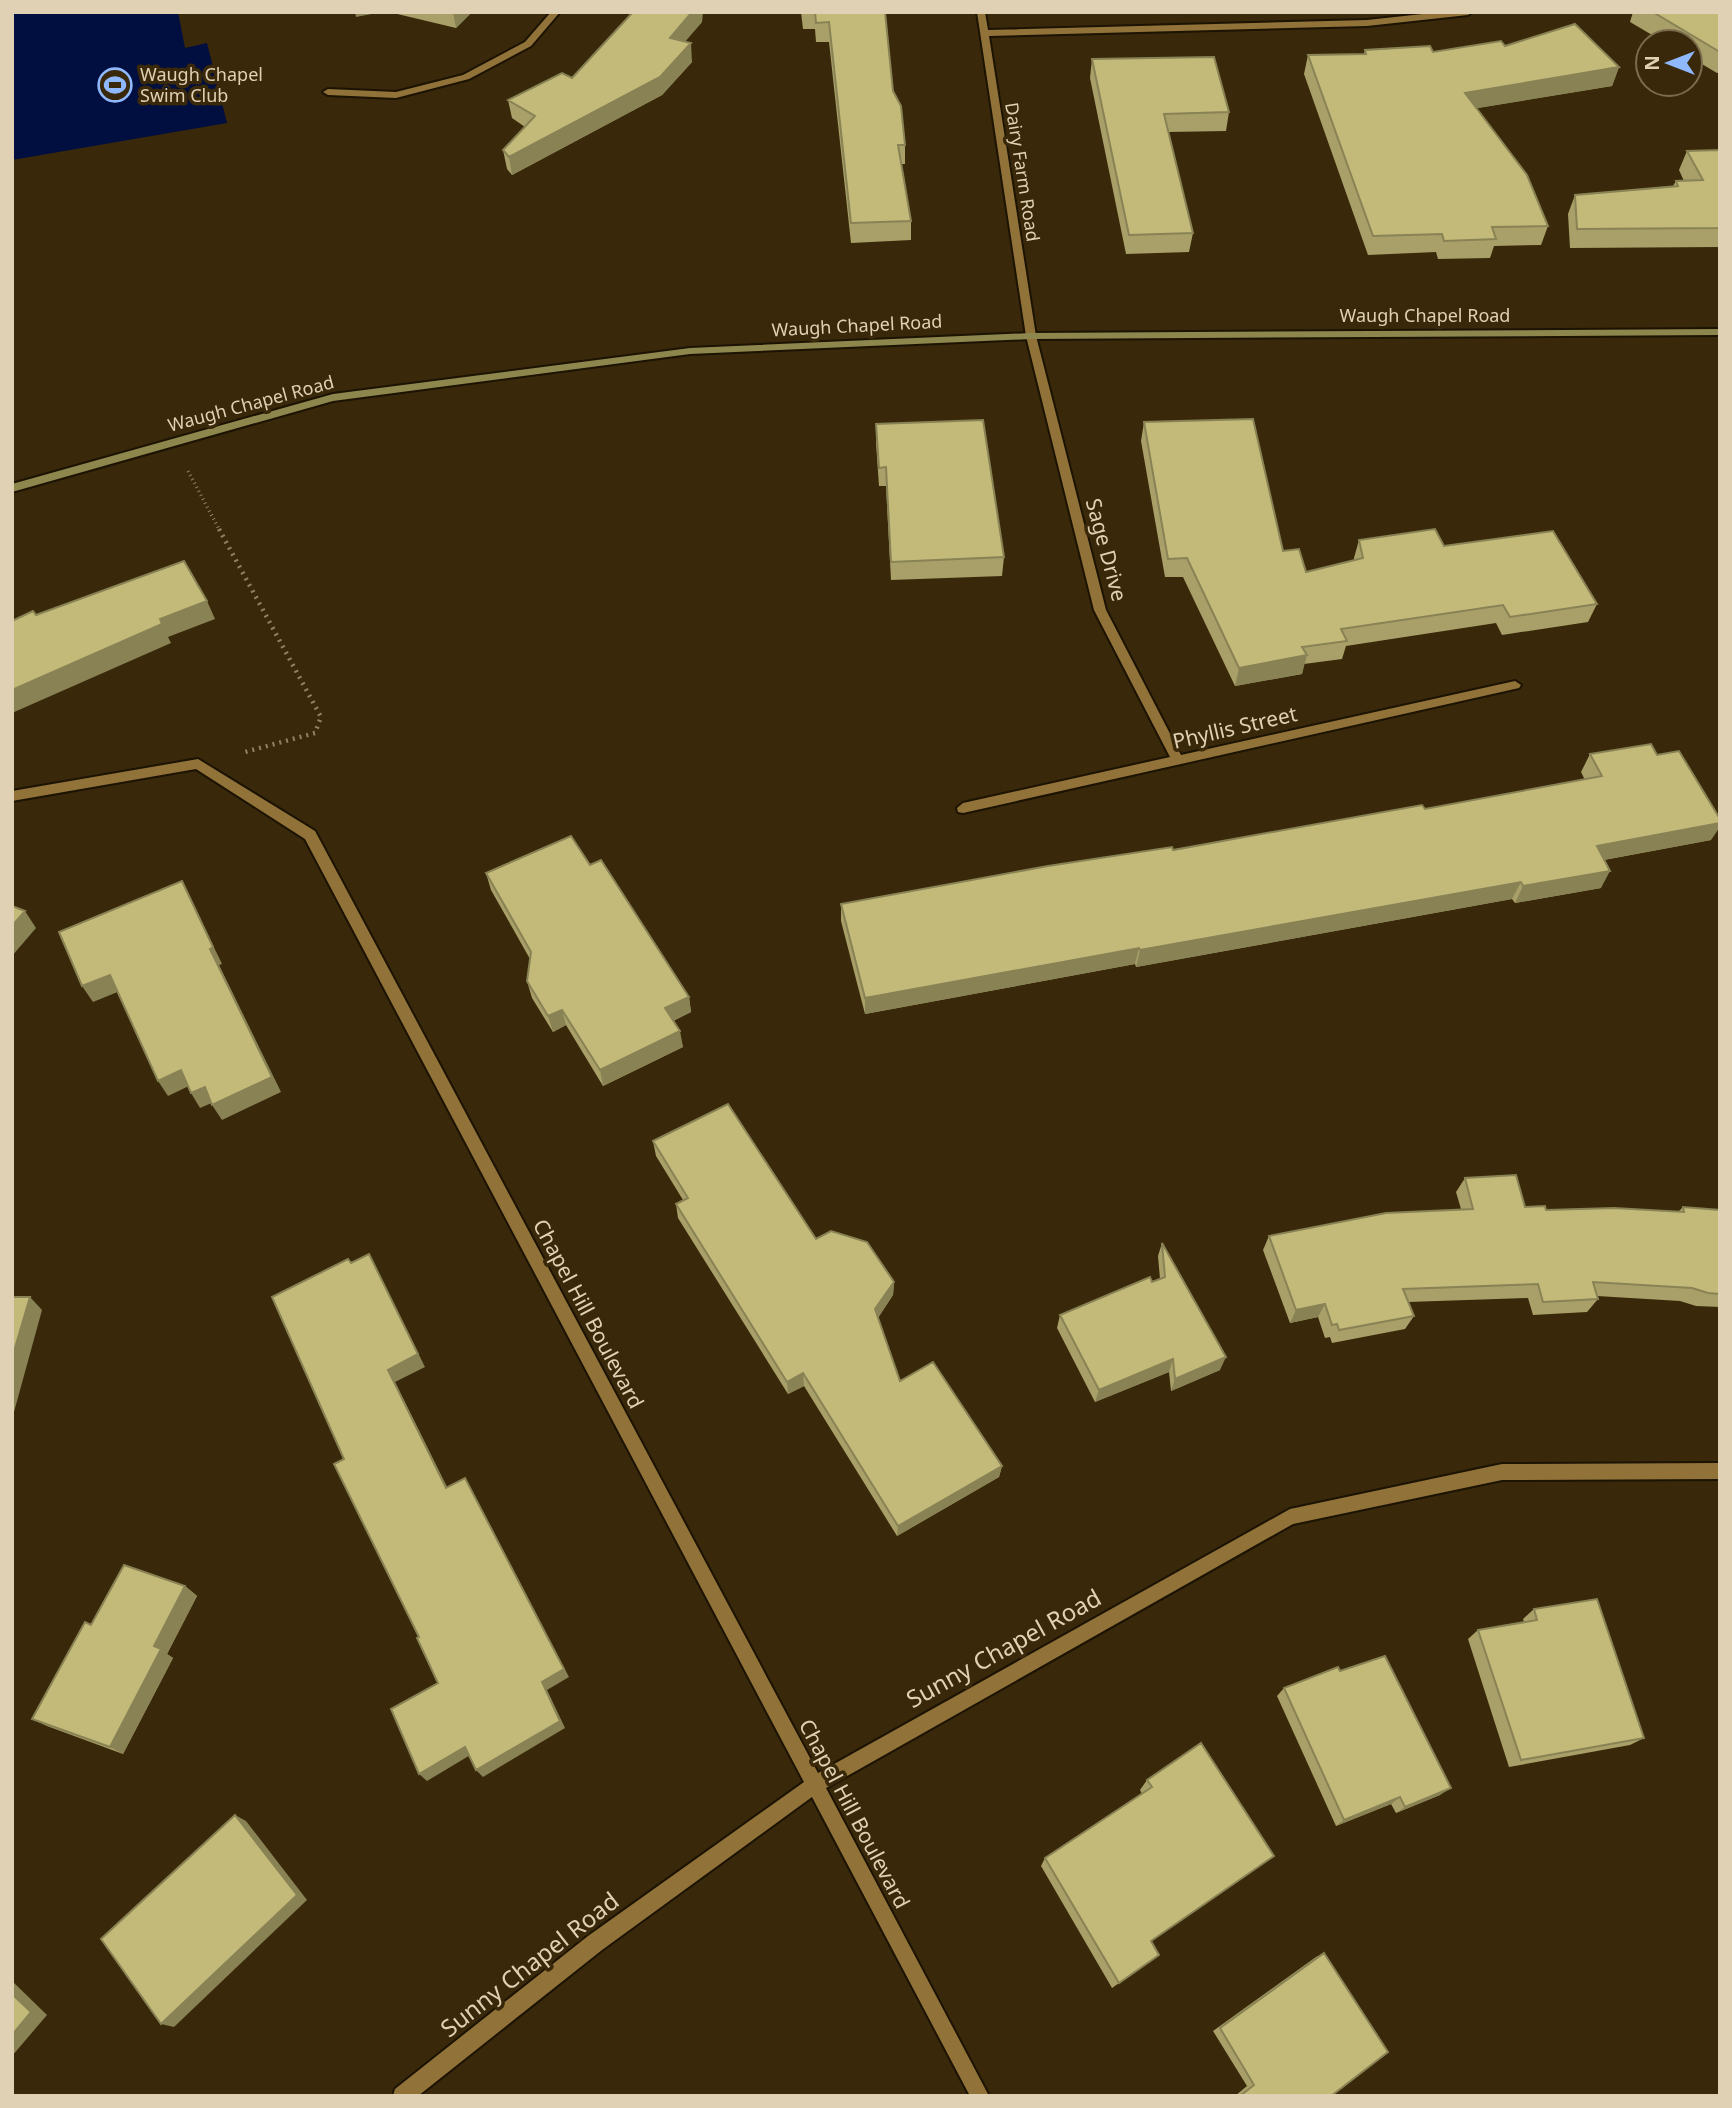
<svg xmlns="http://www.w3.org/2000/svg" width="1732" height="2108" viewBox="0 0 1732 2108" font-family="'Noto Sans',sans-serif">
<rect width="100%" height="100%" fill="#39290a"/>
<path fill="#000e40" d="M12,12H178L185,48L207,43L227,123L12,160Z"/>
<g fill="none" stroke-linecap="round" stroke-linejoin="round">
<defs>
<path id="street" d="M551,12H560L531,46L469,79L396,98L328,95L323,92L328,89L396,92L463,75L525,42Z
M977,12H985L988,30L1367,20L1441,12H1472L1468,15L1367,26L989,36L1036,336L1106,610L1181,755L1515,681L1521,685L1519,688L963,813L958,812L957,808L963,803L1170,757L1094,610L1026,336Z
M198,759L315,831L818,1773L1290,1509L1502,1464L1720,1463V1479L1502,1480L1293,1524L826,1788L989,2096H970L812,1797L602,1950L418,2096H393L395,2089L588,1936L804,1782L305,839L196,769L12,801V791Z"/>
<path id="secondary" d="M1720,329V335L1031,339L690,354L333,401L12,492V484L333,394L690,348L1031,333Z"/>
</defs>
<use href="#street" stroke="#1c1303" stroke-width="4"/>
<use href="#secondary" stroke="#1c1303" stroke-width="4"/>
<path stroke="#918163" stroke-width="3.5" stroke-dasharray="1 3.5" stroke-linecap="butt" d="M188,471L220,531"/>
<path stroke="#918163" stroke-width="4.5" stroke-dasharray="2 5" stroke-linecap="butt" d="M219,529L321,717L315,733L245,752"/>
<use href="#street" fill="#917238" fill-rule="evenodd"/>
<use href="#secondary" fill="#8d864d" fill-rule="evenodd"/>
</g>
<path fill="#a8a068" d="M389,12H472L456,28Z
M801,12H885L893,91L905,145V164H901L911,221V240L851,243L829,42H816L815,29H803Z
M1633,12H1720V72L1717,73L1690,57V42H1664L1630,22Z
M702,22L685,41L692,62L662,95L512,175L507,169L503,150L525,127L512,118L508,100L572,78Z
M1505,46L1619,67L1612,86L1477,108L1548,226L1541,245L1494,246L1490,258L1438,259L1436,252L1368,255L1304,74L1308,55L1364,54L1365,50L1433,52Z
M1092,59L1229,112L1226,131L1168,132L1193,233L1189,252L1126,254L1090,78Z
M1720,150V247L1570,248L1568,214L1575,195L1673,186L1676,181H1684L1679,170L1687,151Z
M1144,422L1306,572L1354,560V558L1359,540L1444,546L1597,604L1588,622L1502,635L1496,623L1346,646L1342,659L1304,664L1302,674L1235,686L1183,577H1165L1141,441Z
M876,424L1004,557L1002,576L891,580L886,486H879L876,443Z
M1590,754L1657,755L1711,840L1604,860L1601,888L1515,903L1512,899L1136,967L1135,964L865,1014L841,921V904L1425,809L1585,780L1581,772Z
M590,865L689,997L691,1012L673,1021L683,1047L603,1086L566,1025L553,1032L532,998L527,981L530,959L491,890L486,873Z
M653,1141L816,1239L894,1282L893,1295L878,1318L900,1381L1002,1466L999,1477L897,1536L804,1386L788,1394L678,1218L676,1204L683,1200L656,1156Z
M1465,1178L1525,1207L1546,1210L1679,1211L1683,1207L1720,1210V1307L1696,1306L1680,1301L1597,1296L1598,1299L1587,1312L1533,1315L1528,1298L1408,1302L1414,1316L1405,1329L1332,1343L1330,1337L1325,1338L1318,1317L1290,1323L1263,1250L1269,1236L1461,1209L1456,1192Z
M1162,1243L1220,1370L1171,1391L1169,1372L1095,1402L1057,1328L1060,1315L1160,1279L1158,1256Z
M185,1586L197,1596L167,1654L173,1658L123,1754L47,1726L32,1719L91,1625Z
M1534,1609L1644,1738L1630,1745L1509,1767L1468,1639L1478,1630L1524,1622L1523,1619Z
M1340,1671L1440,1795L1396,1813L1391,1804L1336,1826L1277,1696L1284,1688Z
M1201,1743L1152,1942L1159,1955L1112,1988L1041,1866L1045,1858L1142,1794L1140,1790L1147,1780Z
M1324,1953L1331,2096H1235L1247,2086L1213,2031L1316,1957Z"/>
<path fill="#888255" d="M355,12H382L356,17Z
M453,12H472L456,28Z
M692,12H703L702,22L672,57L670,38Z
M691,43L692,62L662,95L512,175L509,157Z
M1619,67L1612,86L1460,111L1465,93Z
M207,601L215,619L168,637L171,643L12,713V690L160,619Z
M1307,655L1302,674L1235,686L1239,668Z
M1720,823V827L1711,840L1587,863L1597,846Z
M1610,871L1601,888L1515,903L1523,886Z
M182,881L222,964L219,965L281,1092L222,1120L212,1105L210,949Z
M1521,882L1512,899L1136,967L1140,950Z
M25,911L36,928L12,956V926Z
M1139,948L1135,964L865,1014V998Z
M110,975L120,991L93,1002L82,986Z
M689,997L691,1012L667,1024L665,1008Z
M562,1010L566,1025L553,1032L548,1016Z
M680,1031L683,1047L603,1086L600,1070Z
M181,1070L191,1085L168,1096L158,1081Z
M205,1087L214,1102L200,1108L191,1093Z
M369,1254L425,1367L395,1382L453,1499L446,1488L388,1370Z
M894,1282L893,1295L875,1322V1309Z
M30,1297L42,1310L14,1412L12,1411V1358Z
M1325,1304L1318,1317L1290,1323L1296,1310Z
M1226,1357L1220,1370L1171,1391L1175,1379Z
M1173,1359L1169,1372L1095,1402L1099,1390Z
M803,1373L804,1386L788,1394L787,1382Z
M1002,1466L999,1477L897,1536L898,1526Z
M465,1478L569,1677L547,1690L565,1728L483,1777L476,1770Z
M185,1586L197,1596L167,1654L173,1658L123,1754L110,1747L154,1646Z
M465,1747L472,1754L427,1781L419,1774Z
M1451,1788L1440,1795L1396,1813L1405,1807Z
M1400,1797L1391,1804L1336,1826L1344,1820Z
M235,1815L246,1821L307,1900L174,2027L161,2024Z
M12,1981L47,2015L12,2056Z"/>
<path fill="#c3ba79" stroke="#888255" stroke-width="2" d="M633,12H692L670,38L691,43L660,77L509,157L503,150L535,116L508,100L562,73L572,78Z
M815,12H885L893,91L901,106L905,145H898L911,221L851,223L829,22L816,23Z
M1653,12H1720V52Z
M1575,24L1619,67L1465,93L1527,175L1548,226L1492,227L1496,239L1444,241L1442,234L1373,236L1308,55L1366,54L1365,50L1430,46L1433,52L1501,41L1505,46Z
M1214,57L1229,112L1164,114L1193,233L1129,235L1092,59Z
M1720,150V228L1577,229L1575,195L1678,186L1676,181L1703,180L1687,151Z
M1253,419L1283,551L1299,549L1306,572L1363,558L1359,540L1435,529L1444,546L1553,531L1597,604L1510,617L1503,605L1341,629L1347,641L1302,647L1307,655L1239,668L1187,558L1168,559L1144,422Z
M983,420L1004,557L891,562L886,467L879,468L876,424Z
M184,561L207,601L160,619L162,624L12,690V621L33,611L36,615Z
M1651,744L1657,755L1679,751L1720,819V823L1597,846L1610,871L1523,886L1521,882L1140,950L1139,948L865,998L841,904L1048,866L1172,847L1173,850L1422,805L1425,809L1602,776L1590,754Z
M571,836L590,865L601,860L689,997L665,1008L680,1031L600,1070L562,1010L548,1016L527,981L531,952L486,873Z
M182,881L213,947L210,949L272,1077L212,1105L205,1087L191,1093L181,1070L158,1081L110,975L82,986L59,932Z
M12,906L25,911L12,926Z
M728,1104L816,1239L831,1231L867,1242L894,1282L875,1309L900,1381L933,1362L1002,1466L898,1526L803,1373L787,1382L676,1204L688,1198L653,1141Z
M1516,1175L1525,1207L1545,1206L1546,1210L1614,1208L1684,1212L1683,1207L1720,1210V1294L1708,1293L1692,1288L1593,1282L1598,1299L1543,1302L1538,1284L1403,1289L1414,1316L1339,1330L1337,1324L1332,1325L1325,1304L1296,1310L1269,1236L1386,1213L1473,1209L1465,1178Z
M1162,1243L1226,1357L1175,1379L1173,1359L1099,1390L1060,1315L1150,1277L1152,1282L1165,1277Z
M369,1254L418,1354L388,1370L446,1488L465,1478L564,1669L542,1682L560,1721L476,1770L465,1747L419,1774L391,1709L438,1683L417,1638L419,1637L334,1464L344,1459L272,1297L348,1259L351,1263Z
M12,1297H30L12,1358Z
M124,1565L185,1586L154,1646L161,1649L110,1747L32,1719L85,1622L91,1625Z
M1597,1599L1644,1738L1521,1760L1478,1630L1537,1620L1534,1609Z
M1385,1656L1451,1788L1405,1807L1400,1797L1344,1820L1284,1688L1338,1667L1340,1671Z
M1201,1743L1274,1856L1151,1941L1159,1955L1119,1983L1045,1858L1152,1787L1147,1780Z
M235,1815L297,1895L161,2024L101,1939Z
M1324,1953L1388,2052L1331,2096H1240L1254,2085L1220,2028Z
M12,1994L31,2012L12,2035Z"/>
<defs>
<symbol id="stadium-ring" viewBox="-11 -11 22 22"><circle r="9.5" fill="#39290a" stroke="#90b8fd" stroke-width="1.5"/><path d="M0-5a6.5 5 0 1 0 0 10a6.5 5 0 1 0 0-10ZM-3.5-1.8h7v3.6h-7Z" fill="#90b8fd"/></symbol>
</defs>
<g fill-rule="evenodd">
<use href="#stadium-ring" x="96" y="66" width="38" height="38"/>
</g>
<g text-anchor="middle" stroke-width="7" stroke-linejoin="round" paint-order="stroke">
<g font-size="18" fill="#e1d1b4" stroke="#39290a" text-anchor="start">
<text x="140" y="81">Waugh Chapel<tspan x="140" dy="21">Swim Club</tspan></text>
</g>
<g font-size="18" fill="#e1d1b4" stroke="#39290a">
<text transform="translate(1022 172) rotate(81)" y="6">Dairy Farm Road</text>
<text x="1425" y="322">Waugh Chapel Road</text>
<text transform="translate(857 326) rotate(-3)" y="6">Waugh Chapel Road</text>
<text transform="translate(251 404) rotate(-15)" y="6">Waugh Chapel Road</text>
</g>
<g font-size="21" fill="#e1d1b4" stroke="#39290a">
<text transform="translate(1106 550) rotate(75)" y="7">Sage Drive</text>
<text transform="translate(1235 728) rotate(-13)" y="7">Phyllis Street</text>
<text transform="translate(588 1314) rotate(62)" y="7">Chapel Hill Boulevard</text>
<text transform="translate(854 1814) rotate(62)" y="7">Chapel Hill Boulevard</text>
</g>
<g font-size="24" fill="#e1d1b4" stroke="#39290a">
<text transform="translate(1004 1649) rotate(-29)" y="8">Sunny Chapel Road</text>
<text transform="translate(530 1965) rotate(-38)" y="8">Sunny Chapel Road</text>
</g>
</g>
<rect width="1732" height="2108" fill="none" stroke="#e1d1b4" stroke-width="28"/>
<g transform="translate(1669 63) rotate(270)"><circle r="33" fill="#39290a" stroke="#7c6c4e" stroke-width="2"/>
<path d="M0-5L12 26L0 18L-12 26Z" fill="#90b8fd"/>
<text y="-10" font-size="19" font-weight="bold" text-anchor="middle" fill="#e1d1b4">N</text>
</g>
</svg>
